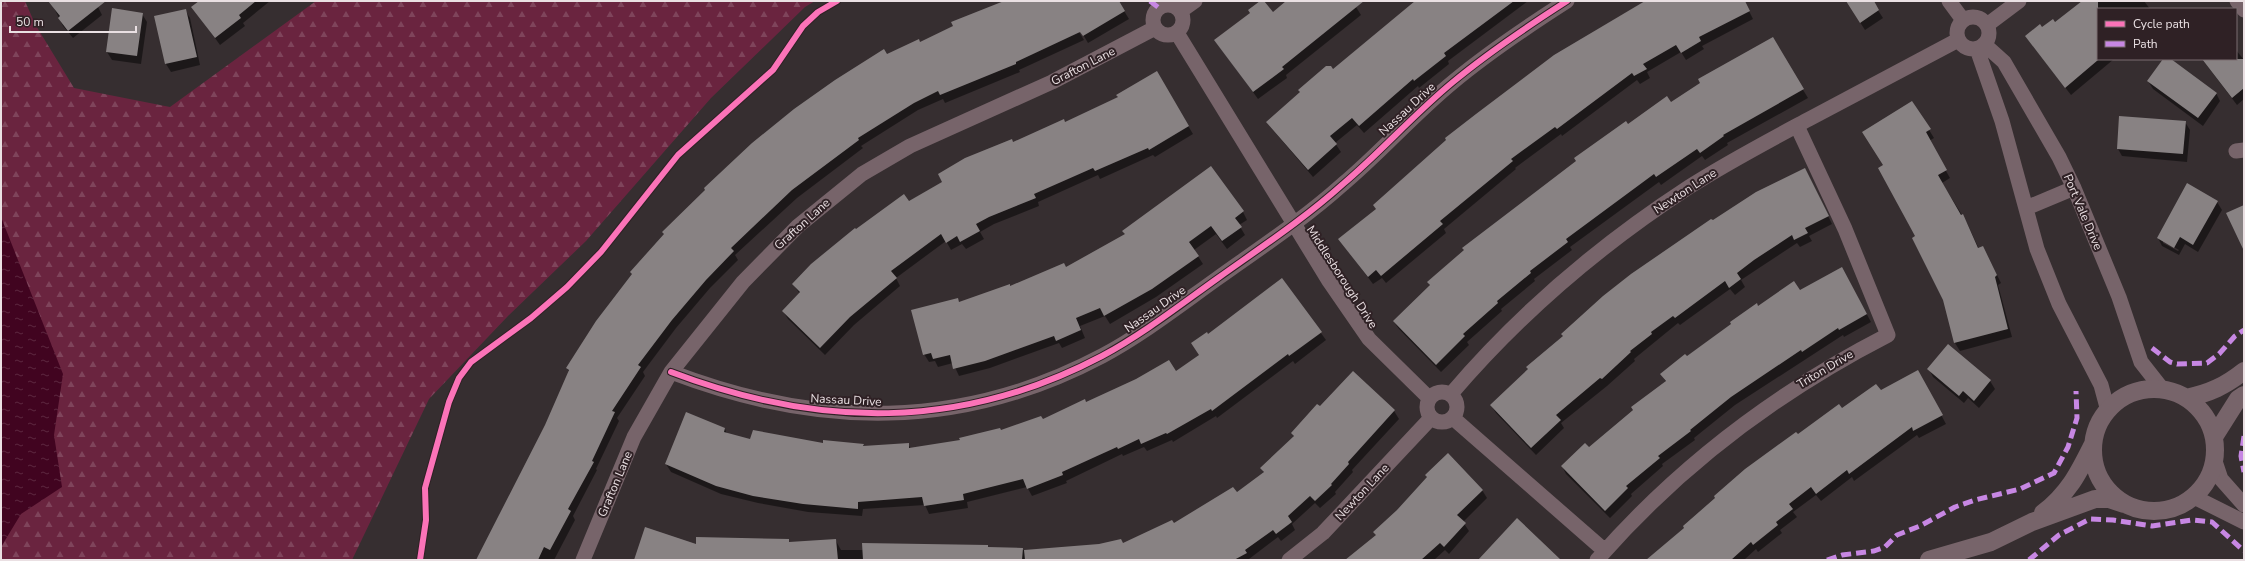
<svg xmlns="http://www.w3.org/2000/svg" width="2245" height="561" viewBox="0 0 2245 561" font-family="'Nunito Sans',sans-serif">
<defs>
<pattern id="forest-firs" width="22" height="20" patternUnits="userSpaceOnUse"><rect width="22" height="20" fill="#6a243f"/><path d="M5 1l3.5 6h-7zM16 11l3.5 6h-7z" fill="#7f445b"/></pattern>
<pattern id="water-ripples" width="26" height="14" patternUnits="userSpaceOnUse"><rect width="26" height="14" fill="#410420"/><path d="M2 4q2-2 4 0t4 0M15 11q2-2 4 0t4 0" fill="none" stroke="#5d2840"/></pattern>
</defs>
<rect width="100%" height="100%" fill="#362e30"/>
<path fill="url(#forest-firs)" d="M1,1H25L35,24L74,88L170,107L316,1H815L805,7L711,98L586,241L508,316L429,399L352,560H1Z"/>
<path fill="url(#water-ripples)" d="M1,217L63,374L54,435L62,487L21,514L1,547Z"/>
<path fill="#0007" fill-rule="evenodd" d="M56,1H101L93,7H98L102,15L73,38L63,26L52,4Z
M203,1H270L243,23L245,26L220,45L193,8Z
M1000,1H1118L1129,19L1088,43L1081,31L1079,32L1084,40L1019,70L1020,72L945,103L943,99L918,110L861,146L863,148L797,198L735,255L738,260L710,288L676,328L643,372L645,376L617,418L619,421L596,469L597,470L573,516L575,520L554,560H477L546,425L569,372L567,368L886,55L920,43L1001,3Z
M1262,1L1273,13L1288,1H1363L1356,7L1361,15L1286,75L1287,78L1258,99L1215,40L1251,13Z
M1412,1H1528L1448,61L1449,64L1419,88L1418,86L1364,133L1357,125L1335,143L1341,152L1313,177L1267,123L1414,3Z
M1646,1H1744L1753,19L1702,46L1704,49L1686,60L1681,52L1647,72L1650,78L1640,84L1637,80L1562,136L1561,134L1515,168L1516,169L1444,229L1446,233L1386,283L1382,278L1373,284L1339,239L1377,210L1374,205L1522,80L1595,31Z
M1857,1H1872L1883,18L1865,30L1854,13Z
M2083,1H2144L2150,9H2098V59H2114L2071,95L2026,37L2054,23Z
M185,10L190,18L200,65L171,72L166,64L155,17Z
M142,14L147,22L141,64L112,60L107,52Z
M1772,39L1808,98L1727,143L1728,145L1705,160L1702,156L1661,185L1659,182L1570,247L1572,250L1534,279L1535,281L1501,309L1502,311L1467,342L1469,345L1441,372L1399,329L1394,322L1430,286L1428,282L1628,125L1671,103Z
M2236,50L2244,60V99L2237,105L2202,59H2236Z
M2165,59H2169L2216,93L2220,101L2203,126L2153,89L2148,81Z
M1156,72L1193,134L1155,157L1153,155L1100,179L1098,175L1038,202L1039,206L994,224L980,232L984,239L966,249L962,244L951,250L946,241L896,278L900,286L854,325L825,355L788,319L783,311L800,294L793,284L856,231L1013,143L1065,123L1119,97Z
M1912,102L1934,138L1929,141L1950,178L1942,183L1967,223L1979,249L1987,255L2001,283L1998,285L2012,337L1960,351L1955,343L1944,299L1884,165Z
M2185,122L2190,130L2187,162L2122,156L2118,149Z
M1809,177L1832,224L1809,236L1812,241L1800,247L1797,243L1759,268L1741,280L1745,287L1735,295L1730,289L1680,325L1678,323L1634,359L1635,361L1607,386L1561,423L1564,428L1536,455L1496,413L1491,405L1712,222Z
M2217,202L2222,210L2198,252L2185,244L2179,255L2162,246L2158,238ZM2163,241L2179,250L2178,251L2163,243Z
M1243,212L1247,220L1239,225L1245,235L1227,249L1216,234L1194,250L1203,264L1156,297L1110,324L1105,316L1080,326L1085,338L1062,348L1059,343L990,368L959,376L953,363L938,367L935,361L929,362L924,354L957,299L960,303Z
M1846,276L1871,322L1844,337L1843,335L1735,405L1694,438L1695,440L1662,464L1663,466L1631,494L1632,496L1610,518L1566,474L1562,466L1588,448L1666,382L1661,374L1758,307Z
M1282,280L1326,340L1295,364L1293,361L1217,418L1216,416L1173,442L1172,440L1147,451L1144,447L1123,456L1122,454L1066,481L1067,483L1032,496L1027,487L967,502L968,508L929,514L925,505L863,509L862,516L808,512L758,503L721,494L671,472L666,464L725,429L727,434L751,440L863,445L865,447L908,444L911,449L961,441L1043,420L1086,403L1176,373L1200,356L1208,336Z
M1948,346L1990,381L1995,389L1979,408L1968,398L1964,403L1933,377L1929,369Z
M1922,379L1946,424L1919,438L1917,435L1854,481L1852,477L1821,501L1816,495L1793,512L1797,517L1780,530L1782,533L1758,552L1756,549L1744,560H1652L1798,435L1841,409L1880,391Z
M1320,407L1394,411L1399,419L1352,470L1353,472L1335,492L1336,494L1320,508L1315,503L1292,524L1295,530L1281,541L1278,537L1249,559L1250,560H696L788,540L790,543L836,541L841,550H1039L1123,544L1174,524L1236,493L1264,473L1262,468L1294,437L1292,433Z
M1482,490L1487,498L1463,522L1469,531L1449,554L1445,550L1434,560H1348Z"/>
<path fill="#888283" d="M48,1H106L68,31L58,18L60,16Z
M199,1H256L239,15L241,18L215,38L191,7Z
M1004,1H1119L1125,11L1083,36L1080,32L1016,62V64L940,95L938,91L914,103L858,138L859,140L792,190L731,248L734,251L706,280L672,320L638,365L641,367L612,411L615,412L592,461L594,462L568,509L571,511L550,550L544,547L538,560H476L545,425L569,370L566,368L596,321L632,274L630,272L664,234L662,232L705,190L704,188L752,143L794,109L835,80L884,49L887,54L919,39L920,42L953,26L951,22Z
M1260,1H1264L1273,12L1286,1H1364L1282,67L1284,69L1253,92L1214,40L1250,13L1248,10Z
M1415,1H1514L1444,53L1446,56L1414,81L1413,79L1359,126L1352,118L1330,136L1337,144L1308,170L1266,122L1300,92L1298,90L1326,66H1331L1333,69Z
M1645,1H1745L1750,11L1699,37L1701,41L1681,53L1676,45L1643,64L1647,69L1634,76L1632,73L1557,129L1555,127L1511,159L1513,161L1440,221L1443,224L1381,276L1376,270L1368,277L1338,239L1376,209L1373,205L1446,140L1445,138L1476,114L1554,55Z
M1846,1H1874L1879,10L1860,23Z
M2082,1H2098V60L2065,88L2025,36L2040,24L2042,27L2053,19L2055,22Z
M112,8L143,13L137,56L106,52Z
M186,9L197,57L165,64L154,16Z
M1773,37L1804,89L1723,135L1724,136L1700,153L1697,149L1656,177L1654,174L1566,239L1568,242L1530,271L1531,273L1497,301L1498,303L1463,334L1465,336L1436,365L1393,321L1430,285L1427,282L1464,250L1462,248L1576,161L1574,158L1626,121L1628,124L1667,96L1671,102L1700,83L1698,79Z
M2163,59H2171L2217,93L2198,118L2147,81Z
M2202,59H2244V88L2232,98Z
M1157,71L1189,126L1149,150L1148,148L1095,171L1093,168L1034,194L1036,198L989,217L976,224L980,231L960,242L957,236L946,243L941,234L891,271L897,278L850,317L820,348L782,311L800,292L792,284L811,264L855,228L856,229L904,194L909,201L942,182L938,174L965,158L1012,139L1013,142L1064,119L1065,122L1118,97L1116,95Z
M1912,101L1931,129L1926,132L1947,170L1938,175L1961,215L1963,214L1978,248L1983,246L1997,275L1995,277L2008,329L1954,343L1943,300L1912,238L1915,236L1878,168L1883,165L1862,132Z
M2119,116L2186,121L2183,154L2117,149Z
M1211,166L1244,211L1235,218L1242,227L1222,241L1211,226L1189,242L1199,256L1152,289L1104,316L1100,308L1076,318L1081,330L1056,341L1054,336L985,361L953,369L950,355L933,359L931,353L923,355L911,310L958,298L959,302L1010,284V286L1064,263L1066,267L1125,234L1122,231Z
M1805,168L1829,216L1805,228L1808,233L1794,240L1792,235L1754,260L1737,273L1741,279L1729,288L1725,281L1675,318L1673,316L1651,332L1652,334L1630,351L1631,352L1602,379L1600,378L1556,415L1561,420L1531,448L1490,405L1528,369L1526,367L1563,336L1561,334L1603,296L1631,274L1711,219L1713,220L1756,192Z
M2187,183L2218,201L2193,245L2180,237L2174,248L2157,238Z
M2244,205V251L2226,213Z
M1842,267L1867,314L1839,330L1838,328L1802,352L1801,350L1731,397L1690,430L1691,431L1658,456L1660,458L1626,486L1628,488L1605,511L1561,466L1585,443L1589,447L1633,410L1631,407L1666,381L1660,374L1685,354L1687,356L1731,324L1730,322L1757,303L1758,306L1794,281L1800,290Z
M1282,278L1322,332L1289,356L1288,354L1212,411L1211,409L1167,434L1166,433L1141,444L1139,439L1118,449L1117,447L1062,472L1063,475L1027,489L1023,479L963,494L964,500L924,506L922,497L858,502V509L803,504L753,496L716,486L665,464L686,412L725,428L724,432L750,439L753,430L823,443V440L864,444L863,446L909,443V448L960,440L959,438L1000,428L1001,430L1041,416L1043,419L1085,399L1086,402L1136,379L1169,360L1176,371L1199,355L1191,343L1207,332L1208,334Z
M1948,344L1991,380L1974,401L1963,391L1959,396L1927,369Z
M1918,370L1943,415L1913,431L1912,427L1849,474L1847,470L1816,494L1811,487L1789,504L1793,509L1776,522L1778,525L1753,545L1751,542L1731,560H1646L1684,528L1683,526L1715,498L1714,496L1745,469L1796,432L1798,434L1839,404L1842,408L1876,384L1881,390Z
M1353,371L1395,410L1348,462L1349,464L1331,484L1332,485L1315,501L1310,496L1288,516L1292,522L1276,534L1273,530L1245,550L1247,553L1234,560H1025L1024,550L1099,544L1121,539L1123,543L1172,520L1174,523L1233,487L1237,492L1264,472L1260,468L1294,436L1291,433L1317,404L1320,406Z
M1448,453L1483,490L1457,515L1466,523L1444,547L1440,543L1421,560H1345L1376,535L1373,532L1397,510L1427,477L1425,475Z
M1517,518L1561,560H1478Z
M645,527L696,544V537L789,539V542L836,539L838,560H634Z
M862,543L988,545V547L1023,548L1022,560H863Z"/>
<g fill="none" stroke-linecap="round" stroke-linejoin="round">
<path stroke="#77646a" stroke-width="15" d="M1949,1L1963,20
M2237,1L2244,10
M1153 20a15 15 0 1 1 30 0a15 15 0 1 1-30 0Z
M1181,11L1195,1
M1957 33a16 16 0 1 1 32 0a16 16 0 1 1-32 0Z
M1987,25L2019,1
M1177,33L1329,281L1369,339L1429,398
M1984,44L2004,62L2059,157L2074,188L2119,297L2141,362L2163,390
M1977,49L2002,121L2037,249L2059,304L2101,385L2108,411
M2236,151L2244,150
M2026,208L2074,188
M671,372C818,428 960,431 1102,356C1143,334 1180,305 1218,278C1260,248 1304,219 1343,184C1381,152 1414,114 1453,82C1489,52 1528,26 1567,1
M1427 407a15 15 0 1 1 30 0a15 15 0 1 1-30 0Z
M1451,394C1520,313 1600,245 1689,187C1728,162 1770,140 1811,118C1860,92 1909,66 1958,40
M1453,418L1605,551
M2215,461L2221,479L2244,505
M2194,497L2244,522
M583,560L634,437L671,372L743,282L798,226L862,174L910,146L1052,82L1155,28
M1289,560L1323,533L1431,418
M1597,560C1679,466 1777,392 1888,335L1845,229L1797,126"/>
<path stroke="#77646a" stroke-width="18" d="M2093 450a61 61 0 1 1 122 0a61 61 0 1 1-122 0Z
M2186,398C2210,393 2225,386 2244,371
M2214,437L2238,399L2244,395
M2043,513C2069,493 2079,472 2093,444
M1929,560L1991,542L2032,522L2095,499H2109L2124,504"/>
<path stroke="#c787e3" stroke-width="5" stroke-dasharray="10 5" stroke-linecap="butt" d="M1150,1L1159,8
M2152,348L2170,362L2177,364L2207,363L2219,354L2235,336L2244,330
M2244,436L2241,456L2244,472
M1827,560L1842,555L1874,551L1885,547L1897,535L1920,526L1955,507L1975,500L2020,489L2054,473L2068,447L2077,418L2076,391
M2029,560L2059,535L2090,519L2113,520L2152,526L2192,520L2212,522L2244,551"/>
<defs>
<path id="cycleway" d="M671,372C818,428 960,431 1102,356C1143,334 1180,305 1218,278C1260,248 1304,219 1343,184C1381,152 1414,114 1453,82C1489,52 1528,26 1567,1
M420,560L426,520L425,488L449,402L459,378L471,362L531,318L567,287L601,252L678,155L773,70L803,26L818,12L837,1"/>
</defs>
<use href="#cycleway" stroke="#2f2125" stroke-width="8"/>
<use href="#cycleway" stroke="#fb73b8" stroke-width="6"/>
</g>
<g text-anchor="middle" stroke-width="4" stroke-linejoin="round" paint-order="stroke">
<g font-size="12" fill="#eae0e3" stroke="#2f2125">
<text transform="translate(1083 66) rotate(-27)" y="4">Grafton Lane</text>
<text transform="translate(1407 109) rotate(-43)" y="4">Nassau Drive</text>
<text transform="translate(1685 191) rotate(-33)" y="4">Newton Lane</text>
<text transform="translate(2083 212) rotate(67)" y="4">Port Vale Drive</text>
<text transform="translate(802 224) rotate(-42)" y="4">Grafton Lane</text>
<text transform="translate(1342 277) rotate(57)" y="4">Middlesborough Drive</text>
<text transform="translate(1155 309) rotate(-35)" y="4">Nassau Drive</text>
<text transform="translate(1825 369) rotate(-31)" y="4">Triton Drive</text>
<text transform="translate(846 400) rotate(3)" y="4">Nassau Drive</text>
<text transform="translate(615 484) rotate(-67)" y="4">Grafton Lane</text>
<text transform="translate(1362 492) rotate(-47)" y="4">Newton Lane</text>
</g>
</g>
<rect width="2245" height="561" fill="none" stroke="#eae0e3" stroke-width="4"/>
<rect x="2097" y="8" width="140" height="52" fill="#2f2125" stroke="#7a6d71"/>
<rect x="2105" y="21" width="20" height="6" fill="#fb73b8" stroke="#7a6d71"/>
<text x="2133" y="28" font-size="12" fill="#eae0e3">Cycle path</text>
<rect x="2105" y="41" width="20" height="6" fill="#c787e3" stroke="#7a6d71"/>
<text x="2133" y="48" font-size="12" fill="#eae0e3">Path</text>
<path d="M10 26v6h126v-6" fill="none" stroke="#eae0e3" stroke-width="2"/>
<text x="16" y="26" font-size="12" fill="#eae0e3" stroke="#2f2125" stroke-width="3" paint-order="stroke">50 m</text>
</svg>
